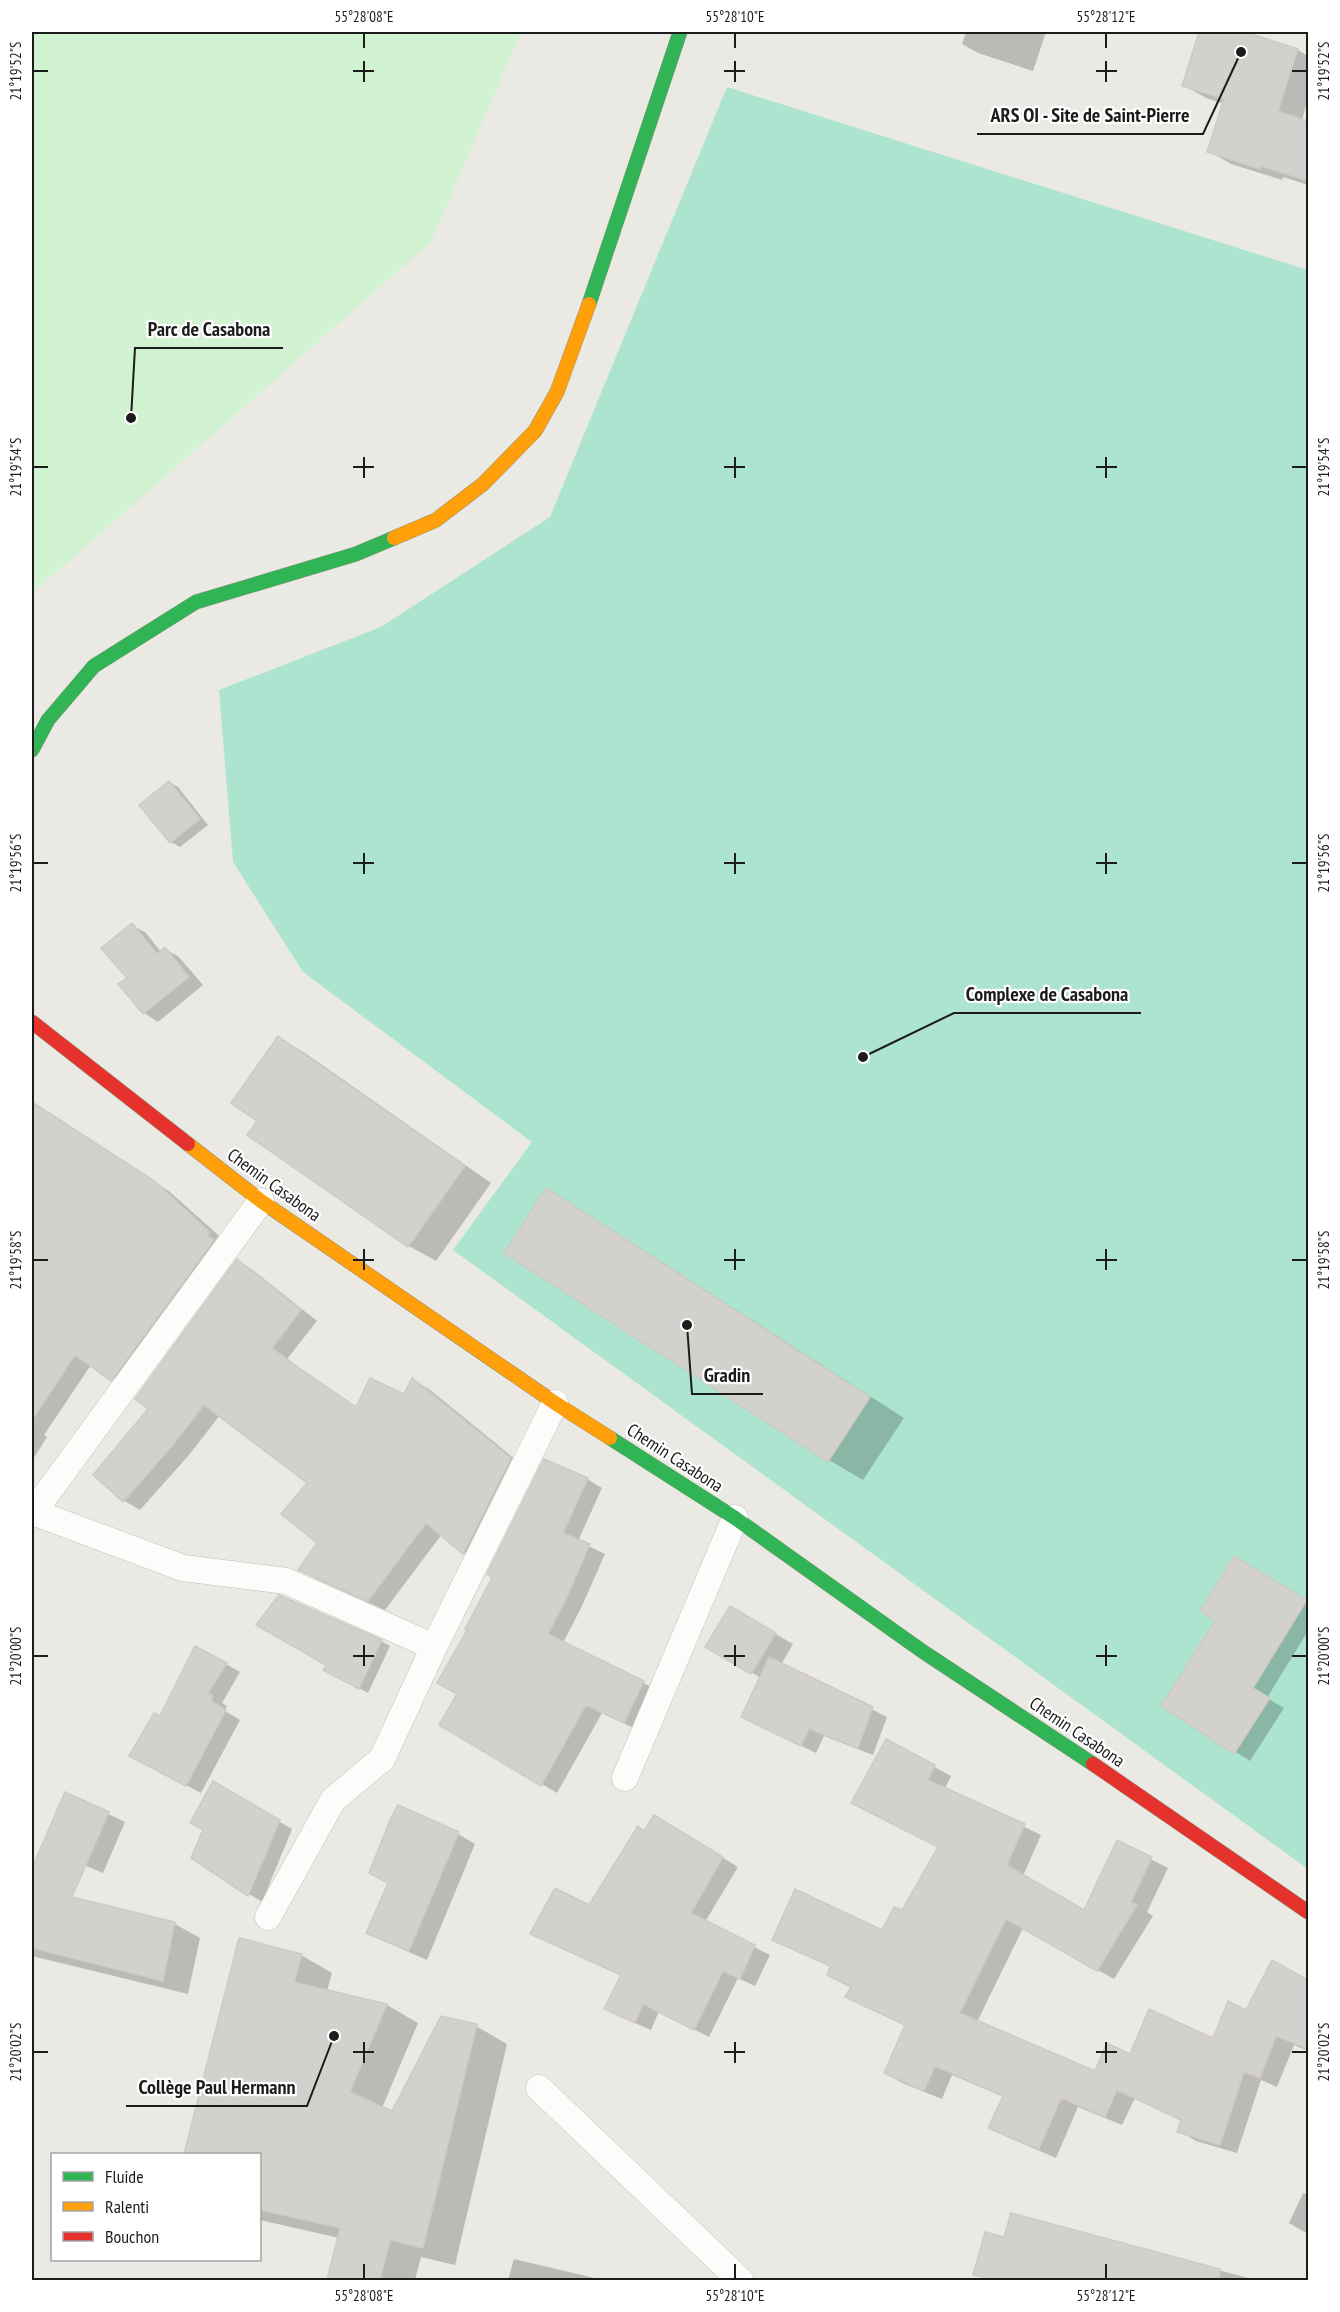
<svg xmlns="http://www.w3.org/2000/svg" width="1340" height="2312" viewBox="0 0 1340 2312" font-family="'PT Sans Narrow',sans-serif">
<rect width="100%" height="100%" fill="#ebe9e4"/>
<path fill="#d1f3d2" d="M32,32H521L431,242L32,594Z"/>
<path fill="#ade4d0" d="M727,87L1308,270V1869L453,1250L532,1142L303,972L233,862L219,690L381,627L550,517Z"/>
<path fill="#0003" d="M966,32H1046L1033,71L978,53L962,44Z
M1200,32H1240L1298,50L1308,56V99L1302,120L1308,123V185L1283,177L1282,180L1231,164L1209,151L1224,104L1206,98L1183,85Z
M169,782L178,787L208,825L180,847L171,842Z
M132,925L146,933L161,952L165,949L179,957L203,985L158,1022L144,1013L129,978Z
M279,1038L305,1053L491,1183L436,1261L409,1246L250,1135L260,1121Z
M32,1102L170,1192L226,1242L128,1389L91,1365L44,1435L47,1437L32,1461V1224L49,1197L60,1166L32,1147Z
M547,1190L581,1210L904,1418L863,1480L829,1460Z
M238,1261L254,1271L317,1321L287,1359L312,1377L357,1408L404,1396L413,1380L429,1389L527,1469L481,1562L464,1553L442,1534L385,1610L316,1579L300,1569L319,1543L309,1483L220,1415L189,1455L140,1510L123,1500L150,1409Z
M587,1479L602,1488L578,1541L605,1554L581,1608L563,1643L659,1691L640,1731L602,1713L557,1793L441,1724Z
M1234,1558L1308,1602V1631L1267,1698L1284,1708L1250,1761L1163,1706L1217,1620Z
M730,1608L793,1644L781,1665L887,1717L873,1755L824,1736L816,1753L758,1725L761,1678L707,1646Z
M381,1641L390,1646L368,1693L325,1669Z
M226,1664L240,1672L222,1703L227,1706L225,1711L240,1720L201,1793L146,1764L161,1718Z
M886,1741L951,1776L945,1788L1041,1835L1023,1876L1084,1912L1117,1842L1168,1868L1147,1912L1153,1916L1114,1979L1023,1928L977,2022L1096,2073L1131,2056L1213,2040L1246,2012L1273,1962L1308,1982V2051L1294,2045L1277,2087L1261,2080L1237,2153L1196,2141L1179,2131L1182,2121L1135,2098L1122,2125L1078,2107L1056,2158L1007,2137L990,2127L1004,2097L952,2075L942,2099L902,2083L885,2073L906,2026L847,1997L852,1987L831,1967L774,1940L883,1932L902,1912L939,1847Z
M213,1783L292,1829L262,1902L193,1858L205,1830Z
M66,1794L125,1822L103,1873L60,1855Z
M670,1825L738,1867L705,1922L770,1955L755,1986L738,1978L709,2037L659,2011L651,2030L621,2017L622,1976L532,1934L589,1907L645,1832Z
M458,1834L475,1844L427,1960L386,1942L368,1932Z
M32,1888L175,1924L200,1938L188,1994L32,1956Z
M240,1940L301,1955L332,1973L327,1991L387,2005L418,2023L382,2108L393,2113L476,2026L507,2044L455,2265L421,2257L415,2280H329L339,2238L260,2220V2154H185Z
M1303,2193L1308,2195V2234L1289,2223Z
M1012,2215L1256,2280H986L975,2274L1006,2239Z
M514,2259L603,2280H508Z"/>
<path fill="#d3d1cd" stroke="#cecac5" stroke-width="1.5" d="M1199,32H1245L1298,49L1278,111L1308,121V181L1261,166L1260,169L1207,152L1224,99L1182,86Z
M169,781L200,819L170,843L139,805Z
M132,923L157,954L165,947L189,977L143,1014L118,984L127,978L101,948Z
M278,1036L465,1166L408,1247L247,1135L257,1121L231,1103Z
M32,1102L153,1180L210,1232L207,1235L214,1240L111,1381L75,1355L32,1420Z
M546,1188L870,1397L828,1462L504,1253Z
M237,1259L301,1310L272,1348L295,1365L356,1407L370,1378L404,1394L412,1378L511,1458L463,1554L426,1523L368,1601L298,1570L317,1543L281,1514L307,1483L204,1405L172,1446L123,1502L93,1475L148,1409L135,1399Z
M544,1459L588,1478L563,1533L590,1544L566,1599L548,1634L644,1681L624,1723L586,1705L541,1786L439,1725L457,1694L437,1683L467,1630L465,1629L492,1578L487,1574Z
M1234,1556L1307,1600L1253,1688L1270,1698L1234,1754L1161,1706L1215,1621L1200,1611Z
M279,1595L382,1640L359,1689L323,1670L326,1665L256,1625Z
M730,1606L776,1633L751,1674L705,1647Z
M195,1646L227,1663L208,1693L213,1696L211,1701L226,1710L186,1786L129,1756L154,1713L160,1716Z
M769,1657L873,1707L858,1748L809,1729L801,1746L741,1717Z
M886,1739L935,1765L928,1780L1025,1824L1007,1865L1084,1910L1117,1840L1152,1857L1131,1902L1137,1905L1097,1971L1006,1919L960,2013L1095,2071L1107,2043L1130,2054L1149,2009L1213,2038L1228,2001L1246,2010L1272,1960L1308,1980V2049L1276,2036L1260,2078L1244,2072L1220,2145L1177,2132L1181,2120L1117,2090L1105,2117L1061,2098L1039,2149L988,2128L1003,2096L935,2066L924,2091L884,2073L905,2025L845,1997L851,1987L827,1975L830,1966L772,1940L795,1889L882,1930L894,1907L902,1910L938,1847L851,1803Z
M213,1781L280,1820L248,1896L191,1858L203,1830L190,1823Z
M65,1792L109,1812L72,1897L175,1922L163,1981L32,1948V1868Z
M398,1805L459,1832L409,1951L366,1933L388,1883L369,1873L390,1820Z
M654,1815L723,1857L691,1913L755,1945L740,1979L723,1971L694,2030L643,2004L635,2023L604,2009L621,1975L530,1934L555,1888L589,1905L638,1826L644,1831Z
M239,1938L302,1954L294,1982L387,2004L350,2092L392,2111L441,2016L477,2024L423,2248L390,2240L380,2280H327L340,2228L260,2210V2154H184Z
M1011,2213L1220,2269L1219,2280H995L973,2275L985,2232L1004,2237Z"/>
<g fill="none" stroke-linecap="round" stroke-linejoin="round">
<defs>
<path id="lane" d="M33,1512L183,1568L286,1581L434,1647
M32,1514L261,1201
M625,1778L735,1518
M268,1917L333,1800L382,1759L434,1647L555,1403
M539,2088L740,2280"/>
<path id="fast" d="M589,304L680,32
M32,750L48,720L94,666L196,602L356,554L394,538
M610,1438L735,1518L922,1651L1093,1764"/>
<path id="slow" d="M394,538L436,520L483,484L535,431L557,392L589,304
M188,1144L261,1201L555,1403L610,1438"/>
<path id="jam" d="M32,1022L188,1144
M1093,1764L1308,1912"/>
</defs>
<use href="#lane" stroke="#c3c2c0" stroke-width="27"/>
<use href="#fast" stroke="#91947c" stroke-width="15"/>
<use href="#slow" stroke="#91947c" stroke-width="15"/>
<use href="#jam" stroke="#91947c" stroke-width="15"/>
<use href="#lane" stroke="#fcfcfb" stroke-width="26"/>
<use href="#fast" stroke="#30b455" stroke-width="14"/>
<use href="#slow" stroke="#ff9f0a" stroke-width="14"/>
<use href="#jam" stroke="#e5322d" stroke-width="14"/>
</g>
<path fill="none" stroke="#1c1c1c" stroke-width="2" d="M364,33V48M735,33V48M1106,33V48M364,61V82M735,61V82M1106,61V82M33,71H48M353,71H374M724,71H745M1096,71H1117M1292,71H1307M364,457V478M735,457V478M1106,457V478M33,467H48M353,467H374M724,467H745M1096,467H1117M1292,467H1307M364,853V874M735,853V874M1106,853V874M33,863H48M353,863H374M724,863H745M1096,863H1117M1292,863H1307M364,1249V1270M735,1249V1270M1106,1249V1270M33,1260H48M353,1260H374M724,1260H745M1096,1260H1117M1292,1260H1307M364,1645V1666M735,1645V1666M1106,1645V1666M33,1656H48M353,1656H374M724,1656H745M1096,1656H1117M1292,1656H1307M364,2042V2063M735,2042V2063M1106,2042V2063M33,2052H48M353,2052H374M724,2052H745M1096,2052H1117M1292,2052H1307M364,2264V2279M735,2264V2279M1106,2264V2279"/>
<g text-anchor="middle" stroke-width="4.5" stroke-linejoin="round" paint-order="stroke">
<g font-size="18" fill="#1c1c1c" stroke="#fff">
<text transform="translate(274 1185) rotate(36)" y="6">Chemin Casabona</text>
<text transform="translate(675 1458) rotate(33)" y="6">Chemin Casabona</text>
<text transform="translate(1077 1732) rotate(34)" y="6">Chemin Casabona</text>
</g>
</g>
<path fill="none" stroke="#1c1c1c" stroke-width="2" d="M1241 52L1203 134H977M131 418L135 348H283M863 1057L954 1013H1141M687 1325L692 1394H763M334 2036L307 2106H126"/>
<g fill="#1c1c1c" stroke="#fff" stroke-width="2">
<circle cx="1241" cy="52" r="6"/>
<circle cx="131" cy="418" r="6"/>
<circle cx="863" cy="1057" r="6"/>
<circle cx="687" cy="1325" r="6"/>
<circle cx="334" cy="2036" r="6"/>
</g>
<g font-size="20" text-anchor="middle" font-weight="bold" fill="#1c1c1c" stroke="#fff" stroke-width="4.5" stroke-linejoin="round" paint-order="stroke">
<text x="1090" y="122">ARS OI - Site de Saint-Pierre</text>
<text x="209" y="336">Parc de Casabona</text>
<text x="1047" y="1001">Complexe de Casabona</text>
<text x="727" y="1382">Gradin</text>
<text x="217" y="2094">Collège Paul Hermann</text>
</g>
<rect width="1340" height="2312" fill="none" stroke="#ffffff" stroke-width="66"/>
<rect x="51" y="2153" width="210" height="108" fill="#ffffff" stroke="#a4a4a4" stroke-width="1.5"/>
<rect x="63" y="2172" width="30" height="9" fill="#30b455" stroke="#a4a4a4" stroke-width="1.5"/>
<text x="105" y="2183" font-size="18" fill="#1c1c1c">Fluide</text>
<rect x="63" y="2202" width="30" height="9" fill="#ff9f0a" stroke="#a4a4a4" stroke-width="1.5"/>
<text x="105" y="2213" font-size="18" fill="#1c1c1c">Ralenti</text>
<rect x="63" y="2232" width="30" height="9" fill="#e5322d" stroke="#a4a4a4" stroke-width="1.5"/>
<text x="105" y="2243" font-size="18" fill="#1c1c1c">Bouchon</text>
<rect x="33" y="33" width="1274" height="2246" fill="none" stroke="#1c1c1c" stroke-width="2"/>
<g font-size="15" text-anchor="middle" fill="#1c1c1c">
<text x="364" y="22">55°28'08"E</text>
<text x="735" y="22">55°28'10"E</text>
<text x="1106" y="22">55°28'12"E</text>
<text transform="translate(16 71) rotate(-90)" y="5">21°19'52"S</text>
<text transform="translate(1324 71) rotate(-90)" y="5">21°19'52"S</text>
<text transform="translate(16 467) rotate(-90)" y="5">21°19'54"S</text>
<text transform="translate(1324 467) rotate(-90)" y="5">21°19'54"S</text>
<text transform="translate(16 863) rotate(-90)" y="5">21°19'56"S</text>
<text transform="translate(1324 863) rotate(-90)" y="5">21°19'56"S</text>
<text transform="translate(16 1260) rotate(-90)" y="5">21°19'58"S</text>
<text transform="translate(1324 1260) rotate(-90)" y="5">21°19'58"S</text>
<text transform="translate(16 1656) rotate(-90)" y="5">21°20'00"S</text>
<text transform="translate(1324 1656) rotate(-90)" y="5">21°20'00"S</text>
<text transform="translate(16 2052) rotate(-90)" y="5">21°20'02"S</text>
<text transform="translate(1324 2052) rotate(-90)" y="5">21°20'02"S</text>
<text x="364" y="2301">55°28'08"E</text>
<text x="735" y="2301">55°28'10"E</text>
<text x="1106" y="2301">55°28'12"E</text>
</g>
</svg>
